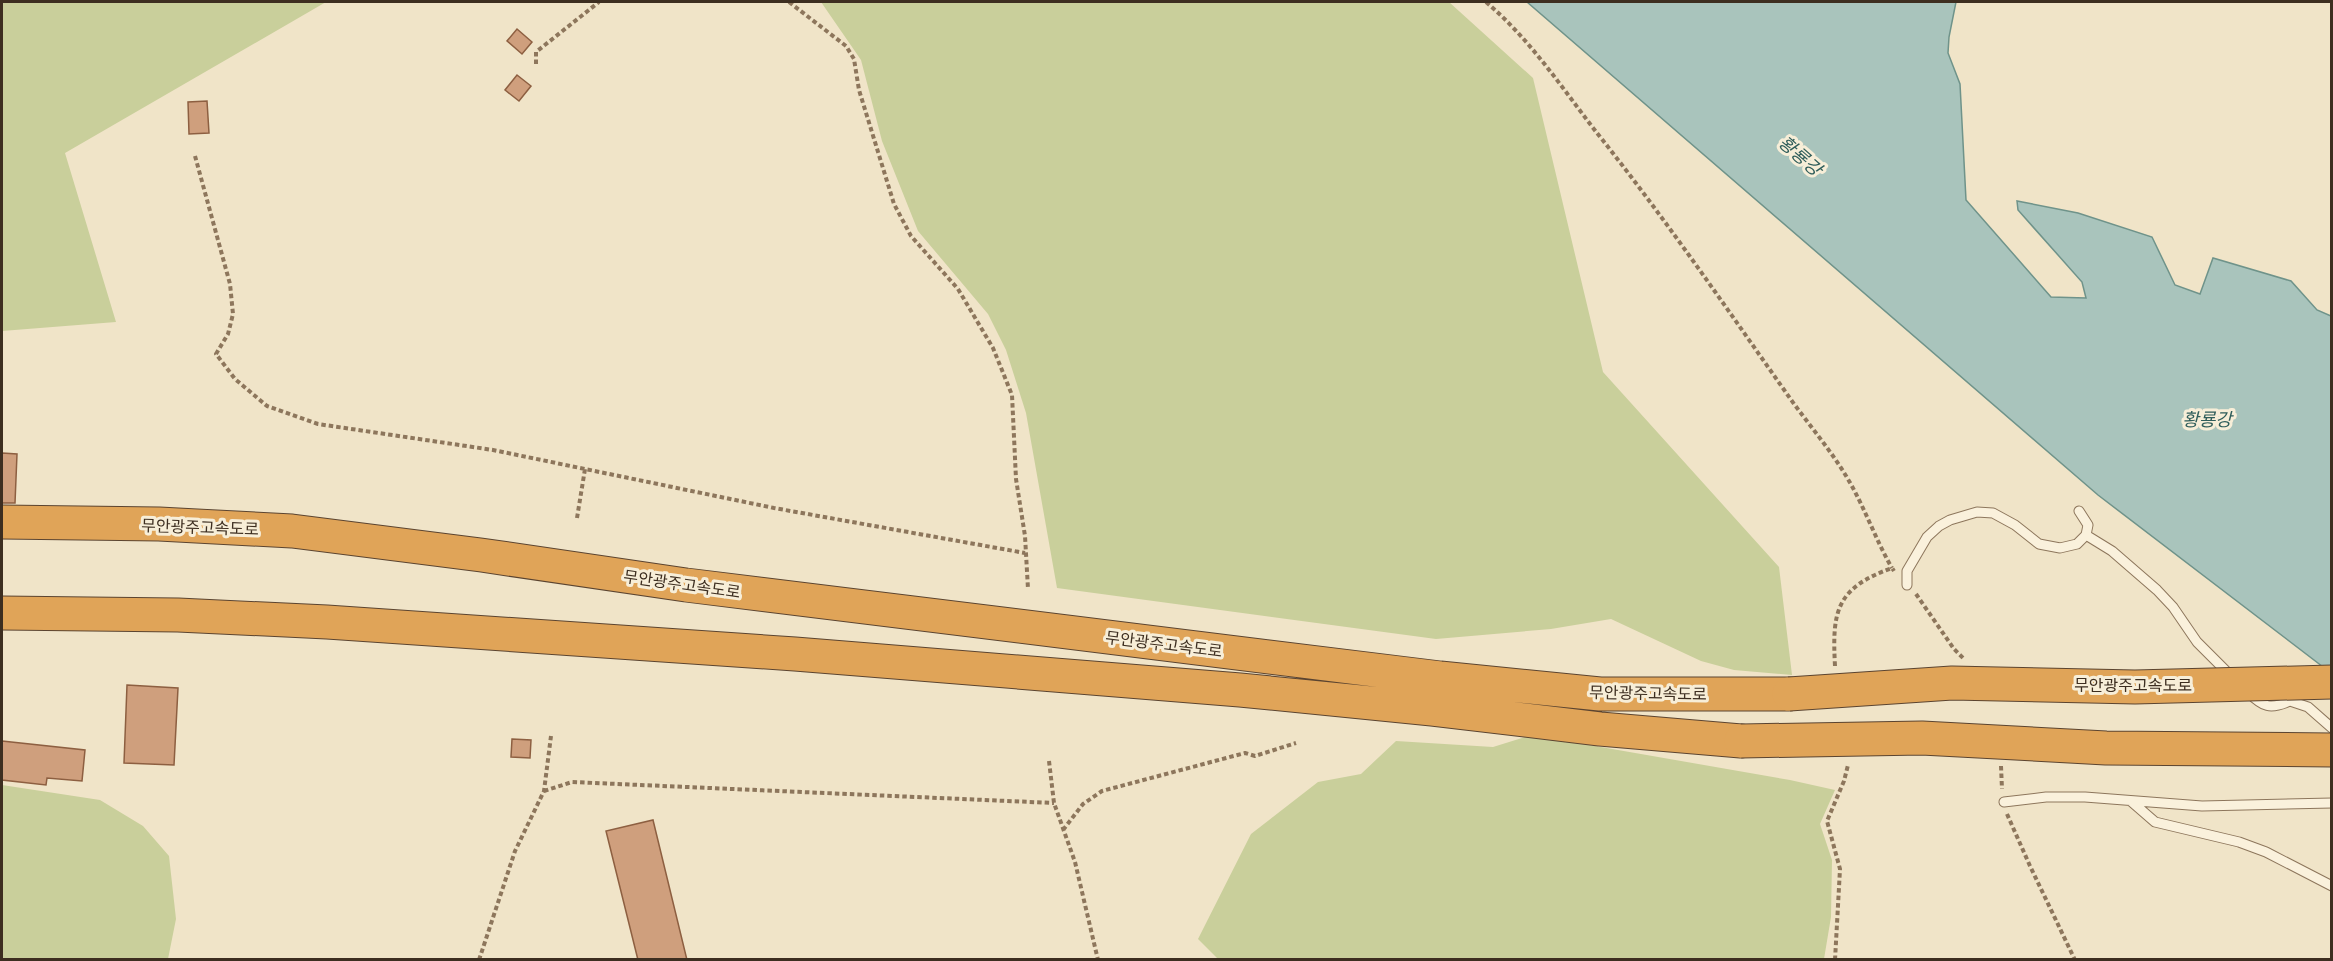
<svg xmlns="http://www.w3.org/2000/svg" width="2333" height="961" viewBox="0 0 2333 961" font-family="Georgia,'Noto Sans KR',serif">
<rect width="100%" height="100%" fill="#f0e4c8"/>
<path fill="#c9cf9b" d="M2,2H326L65,153L116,322L2,331Z
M821,2H1449L1533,78L1603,372L1779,567L1792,675L1734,670L1701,661L1611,619L1551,629L1436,639L1057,588L1026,413L1006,350L988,314L918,231L882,141L861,60Z
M1532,735L1790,780L1835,790L1820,824L1832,860L1831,917L1824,959L1219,960L1198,939L1251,834L1318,782L1361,774L1396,741L1493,747Z
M2,785L100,800L143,826L169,856L176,919L168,959H2Z"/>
<path fill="#a9c4bc" stroke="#6f938a" stroke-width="1.5" d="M1527,2H1956L1949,37L1948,53L1960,84L1966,200L2051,297L2086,298L2082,282L2018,210L2017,201L2078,213L2152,237L2175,285L2200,294L2213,258L2291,281L2317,310L2331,316V673L2098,495Z"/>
<path fill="#cf9f7d" stroke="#8d5f41" stroke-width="1.5" d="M517,29L532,42L522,54L507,41Z
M517,75L531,86L519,101L505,90Z
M207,101L209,133L189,134L188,102Z
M2,453L17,454L15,503H2Z
M127,685L178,688L174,765L124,763Z
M512,739L531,740L530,758L511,757Z
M2,741L85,750L82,781L47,778L46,785L2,780Z
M653,820L687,960H638L606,831Z"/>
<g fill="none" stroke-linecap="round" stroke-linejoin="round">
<defs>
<path id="lane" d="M2086,535L2112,551L2157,590L2173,607L2197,642L2231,676
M1907,585V571L1927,537L1939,526L1950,520L1977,512L1993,513L2015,525L2039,544L2060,548L2077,544L2086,535L2088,525L2079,511
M2248,692C2263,707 2270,710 2290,701L2308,707L2332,728
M2004,802L2046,797H2085L2202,806L2332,803
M2132,802L2155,822L2239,842L2266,852L2332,886"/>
<path id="highway" d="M2,522L159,524L292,531L481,555L686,585L1440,678L1600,694H1789
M2,613L178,615L327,622L795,654L1240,690L1432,709L1600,729L1741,741"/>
</defs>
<use href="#lane" stroke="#8d765c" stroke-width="11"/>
<use href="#highway" stroke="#5b4430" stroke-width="35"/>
<path stroke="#8d765c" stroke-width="4" stroke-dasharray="4.5 3" stroke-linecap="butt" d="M789,2L846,46L854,59L859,90L894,204L911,236L958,289L993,348L1012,395L1016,479L1025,536L1028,589
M1486,2C1530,39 1562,88 1597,133C1664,217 1725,306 1787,394C1805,420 1826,444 1843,471C1863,502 1874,537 1892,568
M536,64V52L599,2
M195,156L230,284L233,314L228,334L216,354L235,379L267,406L318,424L493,450L774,508L1025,553
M577,518L585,469
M1916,594L1954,649L1963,658
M1835,666C1832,611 1836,588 1892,568L1894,571
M1049,761L1054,803L1075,862L1098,960
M2001,766L2002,789
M544,791L572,782L1054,803
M2007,814L2030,866L2075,960
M1063,830L1083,804L1102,791L1245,753L1255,756L1296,743
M479,960L515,851L544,791L551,736
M1835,960L1840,869L1827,821L1844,781L1848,765"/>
<use href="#lane" stroke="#faf1dc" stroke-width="9"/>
<use href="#highway" stroke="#e0a458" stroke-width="33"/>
<defs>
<path id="highway-bridge" d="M1789,694L1952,683L2135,687L2332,682
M1741,741L1922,738L2106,748L2332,750"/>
</defs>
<use href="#highway-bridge" stroke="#5b4430" stroke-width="35" stroke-linecap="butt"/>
<use href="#highway-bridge" stroke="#e0a458" stroke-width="33"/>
</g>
<g text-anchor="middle" stroke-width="6" stroke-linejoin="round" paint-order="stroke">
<g font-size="16" fill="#3d2e20" stroke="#f7eed8">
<text transform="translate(200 527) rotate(2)" y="6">무안광주고속도로</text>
<text transform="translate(682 584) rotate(8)" y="6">무안광주고속도로</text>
<text transform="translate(1164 644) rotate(7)" y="6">무안광주고속도로</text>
<text x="2133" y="691">무안광주고속도로</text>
<text transform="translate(1648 693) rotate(1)" y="6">무안광주고속도로</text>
</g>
<g font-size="18" font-style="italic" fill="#2f5d5a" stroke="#f7eed8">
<text transform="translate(1800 156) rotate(41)" y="6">황룡강</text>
<text x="2207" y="426">황룡강</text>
</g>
</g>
<rect width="2333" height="961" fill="none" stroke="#3d2e20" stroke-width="6"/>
</svg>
